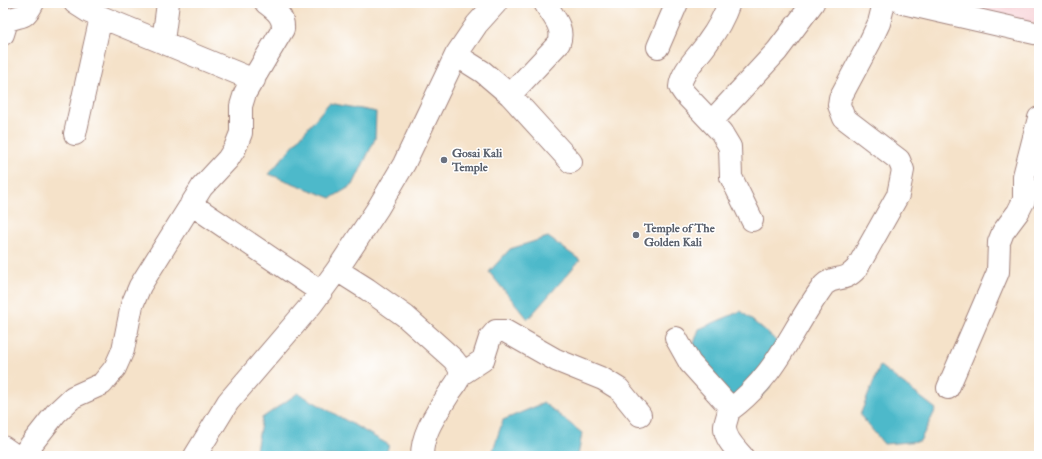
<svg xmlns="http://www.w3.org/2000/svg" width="1042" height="459" viewBox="0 0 1042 459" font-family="'IM FELL Double Pica',serif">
<rect width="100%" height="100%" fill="#fff"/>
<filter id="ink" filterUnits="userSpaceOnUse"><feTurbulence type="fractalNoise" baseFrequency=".025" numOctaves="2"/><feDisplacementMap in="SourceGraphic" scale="8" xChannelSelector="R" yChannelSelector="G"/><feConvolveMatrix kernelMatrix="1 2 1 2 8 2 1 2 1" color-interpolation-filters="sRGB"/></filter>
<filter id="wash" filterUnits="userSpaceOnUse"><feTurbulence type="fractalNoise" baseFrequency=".012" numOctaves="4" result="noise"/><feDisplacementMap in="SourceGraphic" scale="16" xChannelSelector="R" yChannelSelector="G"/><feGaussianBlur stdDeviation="0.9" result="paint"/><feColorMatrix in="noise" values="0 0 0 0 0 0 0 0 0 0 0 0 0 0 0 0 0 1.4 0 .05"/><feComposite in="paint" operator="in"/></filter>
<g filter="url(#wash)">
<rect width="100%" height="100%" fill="#f5e2c9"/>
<path fill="#f7cfd4" d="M949,3H1039V25Z"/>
<path fill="#4eb9ca" stroke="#4c6c7a" d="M329,103L376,112L375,139L353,185L331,198L269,174Z
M548,237L580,260L528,319L489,272L510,249Z
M741,311L778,342L770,388L742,413L687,363L699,329Z
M880,366L936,409L920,441L884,444L860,415Z
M298,393L389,445L385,456H255L262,418Z
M544,403L582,433L578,456H491L503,420Z"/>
</g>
<g filter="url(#ink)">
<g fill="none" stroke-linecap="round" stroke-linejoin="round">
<defs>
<path id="minor" d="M75,3L89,12L254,80
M729,3C724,17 717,30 708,42C700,55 681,71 680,87L684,93L721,132L730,147L731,177L752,220
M3,34L7,21C21,13 23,22 33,3
M163,41L168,3
M658,47L677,3
M456,55L483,72L510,95L571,162
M510,95L559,43C565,27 552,16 545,3
M712,121L777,51L813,3
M75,134L101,17
M191,204L321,292
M337,270L367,289L405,316L453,359C457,364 460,367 460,373C460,379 454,387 450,392C438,412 422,431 422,456
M676,338L690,363L727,404C731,413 726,417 725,426C724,438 735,448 742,456
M460,375L483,360L490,338L496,331H505L556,360L603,379L619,389L640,415
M948,388L998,272L999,242L1003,232L1018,212L1024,200V176L1039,118
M730,410C779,373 790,331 824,285C836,274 843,284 857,268L898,195L903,170L899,160L844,118L839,105L840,98L870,42L879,23L884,3
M3,447L16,456
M22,456L56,413L73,397L102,384L115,368L123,350L132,305L140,286L202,187L228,159L235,148L241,133V106L245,93L283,29C284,16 275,10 266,3
M195,456L228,402L312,304L337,270L378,208L404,164L456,55L477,24L496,3"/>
<path id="major" d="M903,3L1039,34"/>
</defs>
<use href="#minor" stroke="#a0807a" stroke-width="24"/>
<use href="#major" stroke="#a0807a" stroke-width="24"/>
<use href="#minor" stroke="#fff" stroke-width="22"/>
<use href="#major" stroke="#fff" stroke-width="22"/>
</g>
</g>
<g fill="#6b7280" stroke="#fff" stroke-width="1.5">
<circle cx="444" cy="160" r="4"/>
<circle cx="636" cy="235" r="4"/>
</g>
<g text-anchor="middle" stroke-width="3" stroke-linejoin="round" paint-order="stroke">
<g font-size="12" font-weight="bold" fill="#5b616d" stroke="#fff" text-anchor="start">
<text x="452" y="157">Gosai Kali<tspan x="452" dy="14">Temple</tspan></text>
<text x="644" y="232">Temple of The<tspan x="644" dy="14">Golden Kali</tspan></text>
</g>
</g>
<rect width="1042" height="459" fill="none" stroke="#fff" stroke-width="16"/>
</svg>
